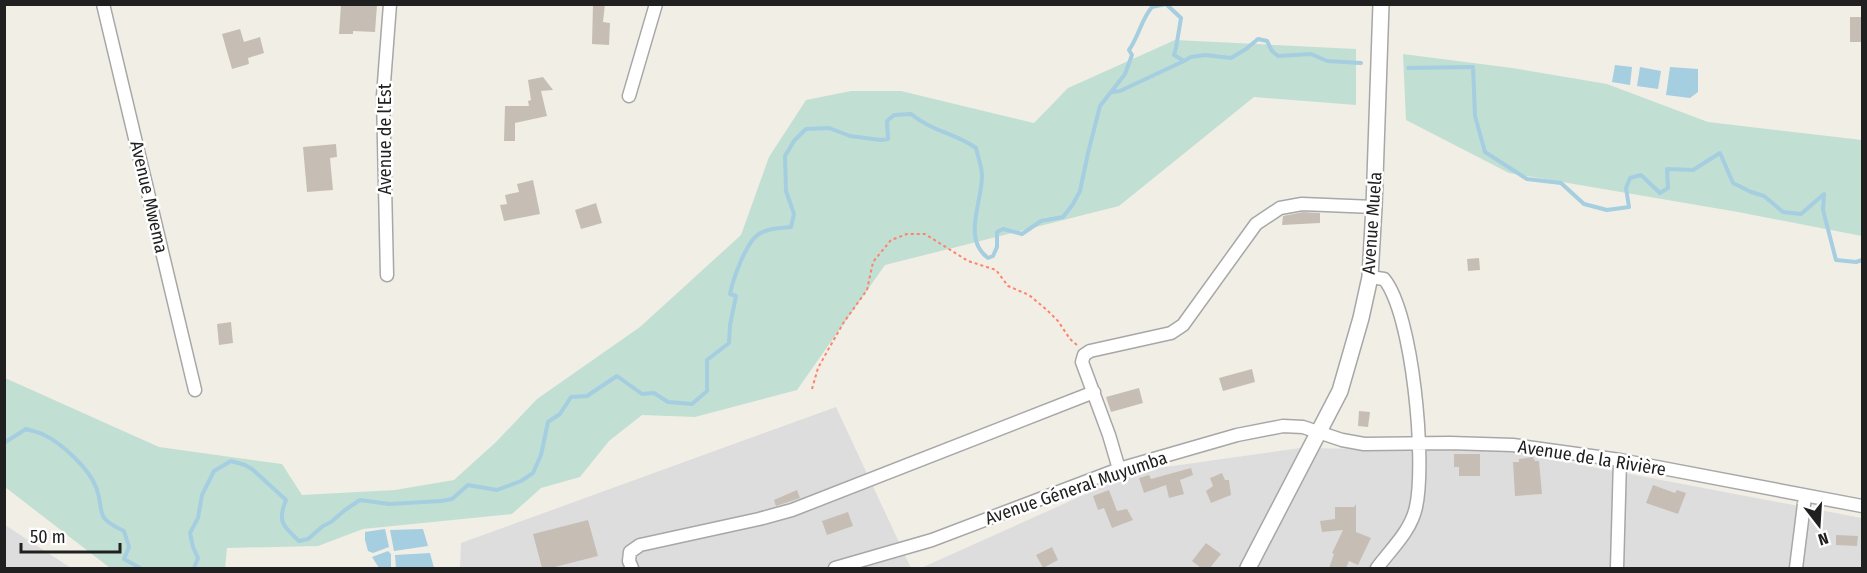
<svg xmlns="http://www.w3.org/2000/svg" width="1867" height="573" viewBox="0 0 1867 573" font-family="'Fira Sans Condensed',sans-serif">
<rect width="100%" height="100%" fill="#f1eee6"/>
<path fill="#dedddd" d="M836,407L911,568H460L461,543Z
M1300,448L1508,451L1862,518V568H921L1137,471Z
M4,525H5L71,568H5Z"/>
<path fill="#c2dfd4" d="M1175,40L1356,49V105L1254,97L1119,206L885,265L797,390L695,417L642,415L609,441L580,477L541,488L512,514L363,529L318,546L227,548L225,568H110L5,487V378L159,447L282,464L302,495L395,490L454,480L496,442L537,399L640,327L741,235L769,157L806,100L851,91H901L1034,123L1068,88Z
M1403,54L1512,68L1607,84L1708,122L1862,140V236L1738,212L1509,173L1406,120Z"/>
<path fill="#a5cee0" d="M1615,65L1632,67L1630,85L1612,82Z
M1640,67L1661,71L1658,89L1637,86Z
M1670,67L1698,69V92L1690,98L1666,95Z
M385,529L389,547L373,553L368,551L365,540V532Z
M423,529L428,546L394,551L390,530Z
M388,551L391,554V568H379L372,557Z
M430,553L434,568H396L395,555Z"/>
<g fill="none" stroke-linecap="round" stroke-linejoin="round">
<path stroke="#a5cee0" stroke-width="4" d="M1166,4L1181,18L1176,48L1174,55L1184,61L1191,57L1205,55L1231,58L1246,49L1258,39L1267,41L1272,51L1278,56L1311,54L1327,61L1361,63
M1408,68L1473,67L1475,116L1485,152L1527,179L1561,183L1584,204L1607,210L1629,207L1626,188L1630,178L1641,175L1660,193L1668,188L1667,169L1693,170L1720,153L1733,183L1751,192L1764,196L1783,212L1801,214L1824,194L1823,210L1836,260L1856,262L1862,260
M1112,92L1120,91L1184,61
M4,443L26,429C32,431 39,432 44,435C62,443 89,469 96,487C106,513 92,516 124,531L129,547L124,559L140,568
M194,568L198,558L193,547L190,533L198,518L202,495L214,471L231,461L245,465L252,469L286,500C277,522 283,526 299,541L308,539L323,526L331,522L345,510L360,500L389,504L441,501L452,499L468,485L497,490L521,481L533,473L541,455L548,422L560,414L571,397L587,396L617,376L642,394L654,393L668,402L692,404L707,391V360L729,343L730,325L736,296L730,294C733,279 746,242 759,234C769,228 780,228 791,227L794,214L786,191L785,156L794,141L806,129L829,128L850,136L881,140L888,139L887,121L894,115L911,114C933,132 955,133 976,148C978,157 982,167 982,176C982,203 962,239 988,258L993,256L997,247V232L1003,229L1022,234L1041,221L1063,217L1073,204L1080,191L1088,153L1100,106L1125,74L1132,55L1129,50C1139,36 1141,20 1152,7L1165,4"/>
</g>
<path fill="#c6beb5" d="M341,4L377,5L375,32L353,31V34H339Z
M593,4H605L603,22L610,23L609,45L592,44Z
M1850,17H1863V42H1850Z
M240,29L244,42L260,37L264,53L248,58L249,64L232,69L222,34Z
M543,77L553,90L541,91L547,116L515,123V141H504L505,106H529L528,101L531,100L528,80Z
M336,144L337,157L330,158L333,190L307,192L303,147Z
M533,180L540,214L504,221L500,205L507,204L505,195L519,192L517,184Z
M596,203L602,223L581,229L575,210Z
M1303,212L1320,213V223L1282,225L1283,216Z
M1479,258L1480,270L1468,271L1467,259Z
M231,322L233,343L219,345L217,324Z
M1252,369L1255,382L1223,391L1219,378Z
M1139,388L1143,403L1111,412L1106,397Z
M1359,411L1370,412L1368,427L1358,426Z
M1454,454H1480V476H1459V467H1454Z
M1533,457L1535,461H1539L1542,494L1515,496L1513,462H1519V459Z
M1191,468L1193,475L1180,480L1184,494L1169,498L1166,485L1144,493L1139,478L1149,475L1151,479Z
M1222,473L1225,480H1229L1231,495L1211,503L1206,491L1213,486L1210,478Z
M1653,485L1675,493L1677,490L1686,493L1678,514L1646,503Z
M797,490L800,498L776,506L774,500Z
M1109,490L1117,511L1127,509L1133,520L1112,528L1104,508L1098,510L1093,496Z
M1356,504V532L1371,538L1358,565L1349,561L1346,568H1329L1334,554L1332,553L1343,530L1322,532L1320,521L1335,519V507H1354Z
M848,512L853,526L827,535L822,521Z
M588,520L598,556L551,568H542L533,534Z
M1836,535L1858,536L1857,546L1836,545Z
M1206,543L1221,554L1210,568H1201L1192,561Z
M1052,547L1058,560L1043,568L1036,555Z"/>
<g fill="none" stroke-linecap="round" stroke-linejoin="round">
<defs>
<path id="minor" d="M103,4L195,390
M629,96L656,4
M387,275L383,96L390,4
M1370,277L1384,279C1413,314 1426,462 1416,507C1411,531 1391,549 1377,568
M1119,469L1109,435L1082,362L1084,355L1090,351L1171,333L1183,325L1256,224L1280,208L1302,204L1374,207
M632,568L629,561L630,552L640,545L759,519L792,510L1094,392
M835,568L932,540L1119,469L1237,435L1283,426L1303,427L1342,440L1364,444L1450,443L1513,445L1620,460L1862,506
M1617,568L1620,460
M1796,568L1805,496"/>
<path id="tertiary" d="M1248,568L1340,391L1361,318L1370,277L1374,207L1381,4"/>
</defs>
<use href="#minor" stroke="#a7a7a7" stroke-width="15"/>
<use href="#tertiary" stroke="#a7a7a7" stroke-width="18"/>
<path stroke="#fe8369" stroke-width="2" stroke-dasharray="3 3" stroke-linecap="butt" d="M812,389L818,368L828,350L844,322L867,290L873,262L891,240L907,234H925L968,261L996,270L1008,286L1029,295L1047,310L1058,321L1070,339L1077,345"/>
<use href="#minor" stroke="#fff" stroke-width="12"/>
<use href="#tertiary" stroke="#fff" stroke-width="15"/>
</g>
<g text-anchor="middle" stroke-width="5" stroke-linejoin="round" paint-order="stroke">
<g font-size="18" fill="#202020" stroke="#fff">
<text transform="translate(385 139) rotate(-90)" y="6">Avenue de l'Est</text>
<text transform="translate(149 197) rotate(77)" y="6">Avenue Mwema</text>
<text transform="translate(1372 223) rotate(-86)" y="6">Avenue Muela</text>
<text transform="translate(1592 458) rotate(9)" y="6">Avenue de la Rivière</text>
<text transform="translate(1076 488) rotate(-19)" y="6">Avenue Géneral Muyumba</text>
</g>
</g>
<rect width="1867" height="573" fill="none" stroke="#202020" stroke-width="12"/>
<g transform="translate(1819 525) rotate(163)" stroke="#ffffff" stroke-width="4.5" paint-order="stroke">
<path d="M0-4.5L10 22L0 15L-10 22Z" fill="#202020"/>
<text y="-9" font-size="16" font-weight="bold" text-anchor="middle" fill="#202020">N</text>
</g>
<path d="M21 543v9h99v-9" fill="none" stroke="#202020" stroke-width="3"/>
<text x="30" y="543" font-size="18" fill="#202020" stroke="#ffffff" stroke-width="4.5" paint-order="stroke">50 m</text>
</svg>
